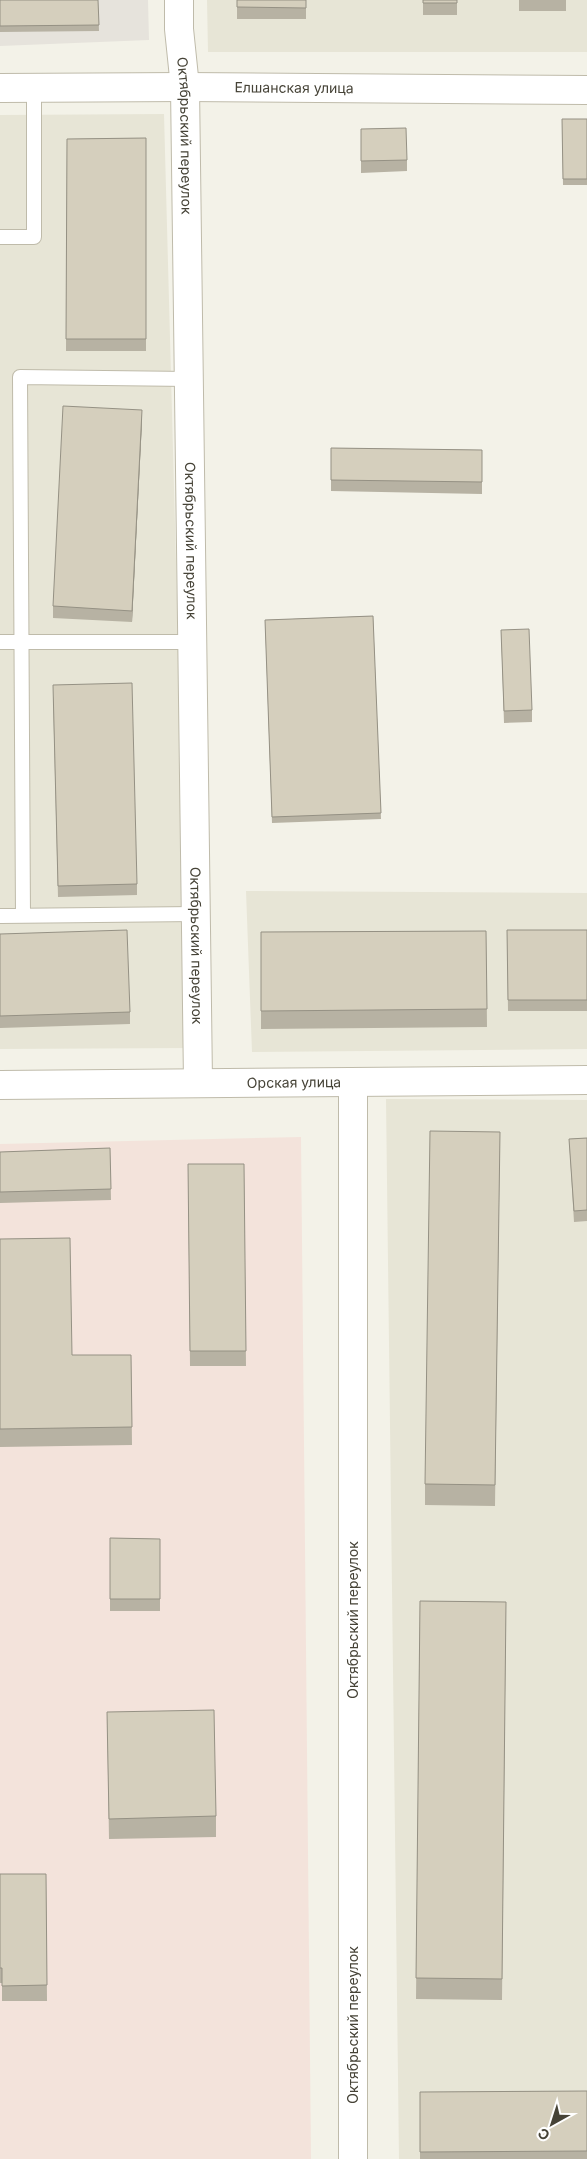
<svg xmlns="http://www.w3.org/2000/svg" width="587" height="2159" viewBox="0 0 587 2159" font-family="Inter,sans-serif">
<rect width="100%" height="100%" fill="#f3f2e8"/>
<path fill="#e7e5d6" d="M207,0H587V52H208Z
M164,114L189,1048L0,1049V115Z
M246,891L587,893V1049L252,1052Z
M386,1099L587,1100V2159H399Z"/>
<path fill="#e6e3dc" d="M0,0H148L149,40L0,46Z"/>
<path fill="#f3e3db" d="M301,1137L311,2159H0V1144Z"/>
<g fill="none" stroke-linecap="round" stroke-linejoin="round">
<defs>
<path id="lane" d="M0,237H34V88
M0,642H193
M0,916L196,914
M23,916L20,377L189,379"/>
<g id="street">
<path id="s1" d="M179,0V29L185,87L198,1082"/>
<path id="s2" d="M0,88L185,87L587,90"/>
<path d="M353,1082V2159"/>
<path id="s3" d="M0,1085L587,1080"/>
</g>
</defs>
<use href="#lane" stroke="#bfbbaa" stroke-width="16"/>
<use href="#street" stroke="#bfbbaa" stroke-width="30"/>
<use href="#lane" stroke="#fff" stroke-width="14"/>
<use href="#street" stroke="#fff" stroke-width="28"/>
</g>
<path fill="#b7b2a3" d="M0,0H98L99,31L0,32Z
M237,0H306V19H237Z
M423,0H457V15H423Z
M519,0H566V11H519Z
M562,119H587V185H563Z
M361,129L407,160V171L361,173Z
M146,138V351H66L67,139Z
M142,421L132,622L53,618V606Z
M331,448L482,450V494L331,491Z
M373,616L381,819L272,823L265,620Z
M501,630L532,710V722L504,723Z
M53,696L137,884V895L58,897Z
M507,930H587V1011H508Z
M486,931L487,1027L261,1029V932Z
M0,934L130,1012V1024L0,1028Z
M500,1132L495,1506L425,1505V1484Z
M587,1138V1221L574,1222L569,1139Z
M110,1148L111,1200L0,1203V1152Z
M188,1164H244L246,1366H190Z
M0,1239L72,1355H131L132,1445L0,1447Z
M110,1538L160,1539V1611H110Z
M420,1601L506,1602L502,2000L416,1999Z
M107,1712L216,1816V1837L109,1839Z
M0,1874H46L47,2001H2V1983H0Z
M587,2091V2159H420V2092Z"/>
<path fill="#959184" d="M142,410V421L132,622V611Z"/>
<path fill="#d5cfbd" stroke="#959184" d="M0,0H98L99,25L0,26Z
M237,0H306V8L237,7Z
M423,0H457V3H423Z
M562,119H587V179H563Z
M406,128L407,160L361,161V129Z
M146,138V339H66L67,139Z
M63,406L142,410L132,611L53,606Z
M331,448L482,450V482L331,480Z
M373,616L381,813L272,817L265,620Z
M529,629L532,710L504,711L501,630Z
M132,683L137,884L58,886L53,685Z
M127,930L130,1012L0,1016V934Z
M507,930H587V1000H508Z
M486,931L487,1009L261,1011V932Z
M430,1131L500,1132L495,1485L425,1484Z
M587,1138V1210L574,1211L569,1139Z
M110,1148L111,1189L0,1192V1152Z
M188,1164H244L246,1351H190Z
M70,1238L72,1355H131L132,1427L0,1429V1239Z
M110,1538L160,1539V1599H110Z
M420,1601L506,1602L502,1979L416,1978Z
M214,1710L216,1816L109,1819L107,1712Z
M0,1874H46L47,1985L2,1986V1968H0Z
M587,2091V2151L420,2152V2092Z"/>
<g text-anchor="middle" stroke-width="4" stroke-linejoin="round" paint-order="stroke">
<g font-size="14" fill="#464337" stroke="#fff">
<text dy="5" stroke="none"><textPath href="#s2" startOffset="294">Елшанская улица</textPath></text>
<text dy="5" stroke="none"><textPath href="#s1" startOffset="136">Октябрьский переулок</textPath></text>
<text dy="5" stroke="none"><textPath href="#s1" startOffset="541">Октябрьский переулок</textPath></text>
<text dy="5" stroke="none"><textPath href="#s1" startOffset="946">Октябрьский переулок</textPath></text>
<text dy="5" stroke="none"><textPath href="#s3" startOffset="294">Орская улица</textPath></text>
<text transform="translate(353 1620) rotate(-90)" y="5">Октябрьский переулок</text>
<text transform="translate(353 2025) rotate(-90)" y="5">Октябрьский переулок</text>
</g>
</g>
<g transform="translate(552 2124) rotate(219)" stroke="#ffffff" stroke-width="4" paint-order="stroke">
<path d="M0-4L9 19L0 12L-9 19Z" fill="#464337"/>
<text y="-8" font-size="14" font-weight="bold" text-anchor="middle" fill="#464337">С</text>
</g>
</svg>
